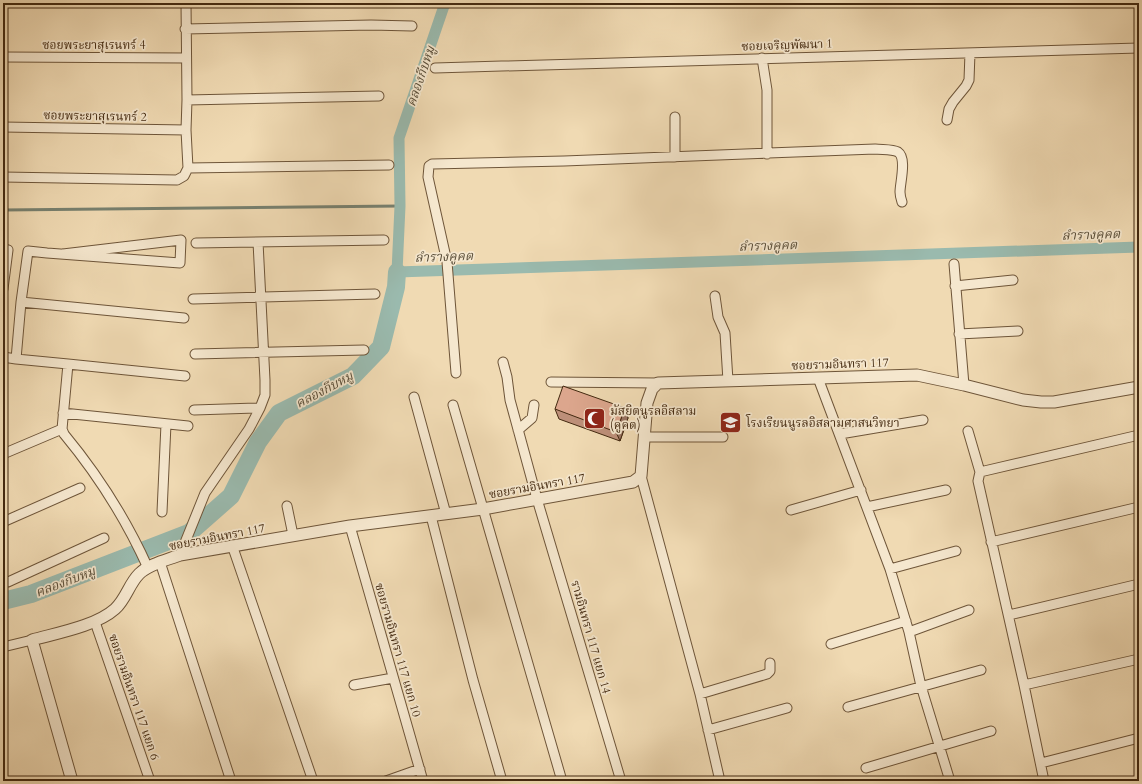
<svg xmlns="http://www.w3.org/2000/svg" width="1142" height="784" viewBox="0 0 1142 784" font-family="Cardo,'Noto Serif Thai',serif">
<rect width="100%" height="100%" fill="#f0dab3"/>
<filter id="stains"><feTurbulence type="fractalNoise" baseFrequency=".005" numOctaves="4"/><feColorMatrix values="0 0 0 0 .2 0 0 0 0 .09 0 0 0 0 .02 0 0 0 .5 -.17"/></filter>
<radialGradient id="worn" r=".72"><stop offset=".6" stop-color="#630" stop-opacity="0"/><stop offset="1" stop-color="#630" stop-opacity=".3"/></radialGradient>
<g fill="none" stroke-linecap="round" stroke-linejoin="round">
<path stroke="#77806f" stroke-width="3" d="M3,210L400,206"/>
<path stroke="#9abaae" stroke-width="11" d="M445,3L399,138L400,206L397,272L1139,247"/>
<path stroke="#9abaae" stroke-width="18" d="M3,601L31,594L189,533L231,496L258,442L279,413L353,376L381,347L396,287L397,272"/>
<defs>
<path id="minor" d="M185,29L371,25L412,26
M3,57L186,58
M762,58L767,90V154
M435,68L1139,48
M187,100L379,96
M675,117V157
M947,120L949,109L953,102L966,86L969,80L970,53
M3,127L186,130
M188,168L389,165
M3,177L177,180L184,176L188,168L186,130L187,100L186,3
M196,243L384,240
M3,249L8,250L3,289
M63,254L181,240L180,263L47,253L28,251L21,302L16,359L68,364L62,429L64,434C98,475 126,519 148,568
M954,264L964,385
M955,286L1013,280
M715,296L718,317L725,333L728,381
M193,299L375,294
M21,302L184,318
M959,334L1018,331
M195,354L364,350
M3,357L16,359
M503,362L507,377L510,400L537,499L621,781
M68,364L185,376
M456,373L447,262L428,177L429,166L432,164L564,161L875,149C882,150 892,149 898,152C907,158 900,183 900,192C900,195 901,199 902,202
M818,378L890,569L909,632L921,686L950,781
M551,382L658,383
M414,397L446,514
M453,405L562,781
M194,410L260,408
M63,413L188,426
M518,430L532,418L534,405
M968,431L980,472L978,481L1024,685L1044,781
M840,434L923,420
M645,437H723
M3,454L62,429
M980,472L1139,435
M641,476L700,694L720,781
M287,506L293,535
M867,507L946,490
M791,510L861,490
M162,512L166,424
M431,516L473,680L502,781
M3,522L80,488
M350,526L423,781
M991,542L1139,507
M232,545L313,781
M180,555L205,493L249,429L260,408L265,395V380L258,242
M160,562L231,781
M890,569L956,551
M3,582H8L104,538
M1009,615L1139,584
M95,622L150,781
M909,632L969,610
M831,644L906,621
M3,647L32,640
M354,685L393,678
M1024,685L1139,659
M700,694L767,674L770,671V663
M848,707L981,670
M708,730L787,708
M1041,763L1139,738
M866,768L991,731
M386,781L420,769"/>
<path id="tertiary" d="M72,781L32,640C57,633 96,626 115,609C126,599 129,584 139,574C149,564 167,560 180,555L350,526L483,509L633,482L641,476L647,403L652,389L658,383L917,375L964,385L1023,400L1041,402H1054L1139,387"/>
</defs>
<use href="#minor" stroke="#6e5539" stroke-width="11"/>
<use href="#tertiary" stroke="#6e5539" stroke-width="13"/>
<use href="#minor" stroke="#f5e7ce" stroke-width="9"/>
<use href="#tertiary" stroke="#f5e7ce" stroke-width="11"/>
</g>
<path fill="#bd8f79" stroke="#432910" d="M625,408L628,418L620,441L559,419L555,409Z"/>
<path fill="#9a7463" stroke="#432910" d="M625,408L628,418L620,441L616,432Z"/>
<path fill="#dca68d" stroke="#432910" d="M563,386L625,408L616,432L555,409Z"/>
<defs>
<symbol id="mosque-square" viewBox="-11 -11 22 22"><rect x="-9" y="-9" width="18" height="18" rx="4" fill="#8f2418" stroke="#f5e7ce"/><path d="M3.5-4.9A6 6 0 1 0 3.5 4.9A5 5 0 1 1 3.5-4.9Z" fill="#fff"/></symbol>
<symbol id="school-square" viewBox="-11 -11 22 22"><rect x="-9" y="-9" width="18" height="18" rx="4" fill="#8f2418" stroke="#f5e7ce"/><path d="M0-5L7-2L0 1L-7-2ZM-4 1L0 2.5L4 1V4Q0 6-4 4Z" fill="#fff"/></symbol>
</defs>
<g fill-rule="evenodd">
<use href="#mosque-square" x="582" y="406" width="25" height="25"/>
<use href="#school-square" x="718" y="410" width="25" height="25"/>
</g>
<g text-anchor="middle" stroke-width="3.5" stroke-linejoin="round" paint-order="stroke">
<g font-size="12" fill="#432910" stroke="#f5e7ce">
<text x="94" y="49">ซอยพระยาสุเรนทร์ 4</text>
<text transform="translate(787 45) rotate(-2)" y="4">ซอยเจริญพัฒนา 1</text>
<text transform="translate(95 116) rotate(1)" y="4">ซอยพระยาสุเรนทร์ 2</text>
<text transform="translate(840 364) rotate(-2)" y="4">ซอยรามอินทรา 117</text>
<text transform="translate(537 486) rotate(-10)" y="4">ซอยรามอินทรา 117</text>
<text transform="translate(217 537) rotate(-11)" y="4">ซอยรามอินทรา 117</text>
<text transform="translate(591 637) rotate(74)" y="4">รามอินทรา 117 แยก 14</text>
<text transform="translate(398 650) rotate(74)" y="4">ซอยรามอินทรา 117 แยก 10</text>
<text transform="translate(134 697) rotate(71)" y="4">ซอยรามอินทรา 117 แยก 6</text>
</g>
<g font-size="12" fill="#432910" stroke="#f5e7ce" text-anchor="start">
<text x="610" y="415">มัสยิตนูรลอิสลาม<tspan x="610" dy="14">(คูคต)</tspan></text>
<text x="746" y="427">โรงเรียนนูรลอิสลามศาสนวิทยา</text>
</g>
<g font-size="13" font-style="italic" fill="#594d38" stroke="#f5e7ce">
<text transform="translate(420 76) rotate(-71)" y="5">คลองกีบหมู</text>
<text transform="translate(1091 234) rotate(-2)" y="5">ลำรางคูคต</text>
<text transform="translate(768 245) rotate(-2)" y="5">ลำรางคูคต</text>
<text transform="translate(444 256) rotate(-2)" y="5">ลำรางคูคต</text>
<text transform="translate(324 389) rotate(-28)" y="5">คลองกีบหมู</text>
<text transform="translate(65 581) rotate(-21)" y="5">คลองกีบหมู</text>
</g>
</g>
<rect width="1142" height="784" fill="none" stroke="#f0dab3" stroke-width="16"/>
<rect x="4" y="4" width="1134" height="776" fill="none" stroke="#432910" stroke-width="2"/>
<rect x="8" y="8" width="1126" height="768" fill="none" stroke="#432910"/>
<rect width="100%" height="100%" filter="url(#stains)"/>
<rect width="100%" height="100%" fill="url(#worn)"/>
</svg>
